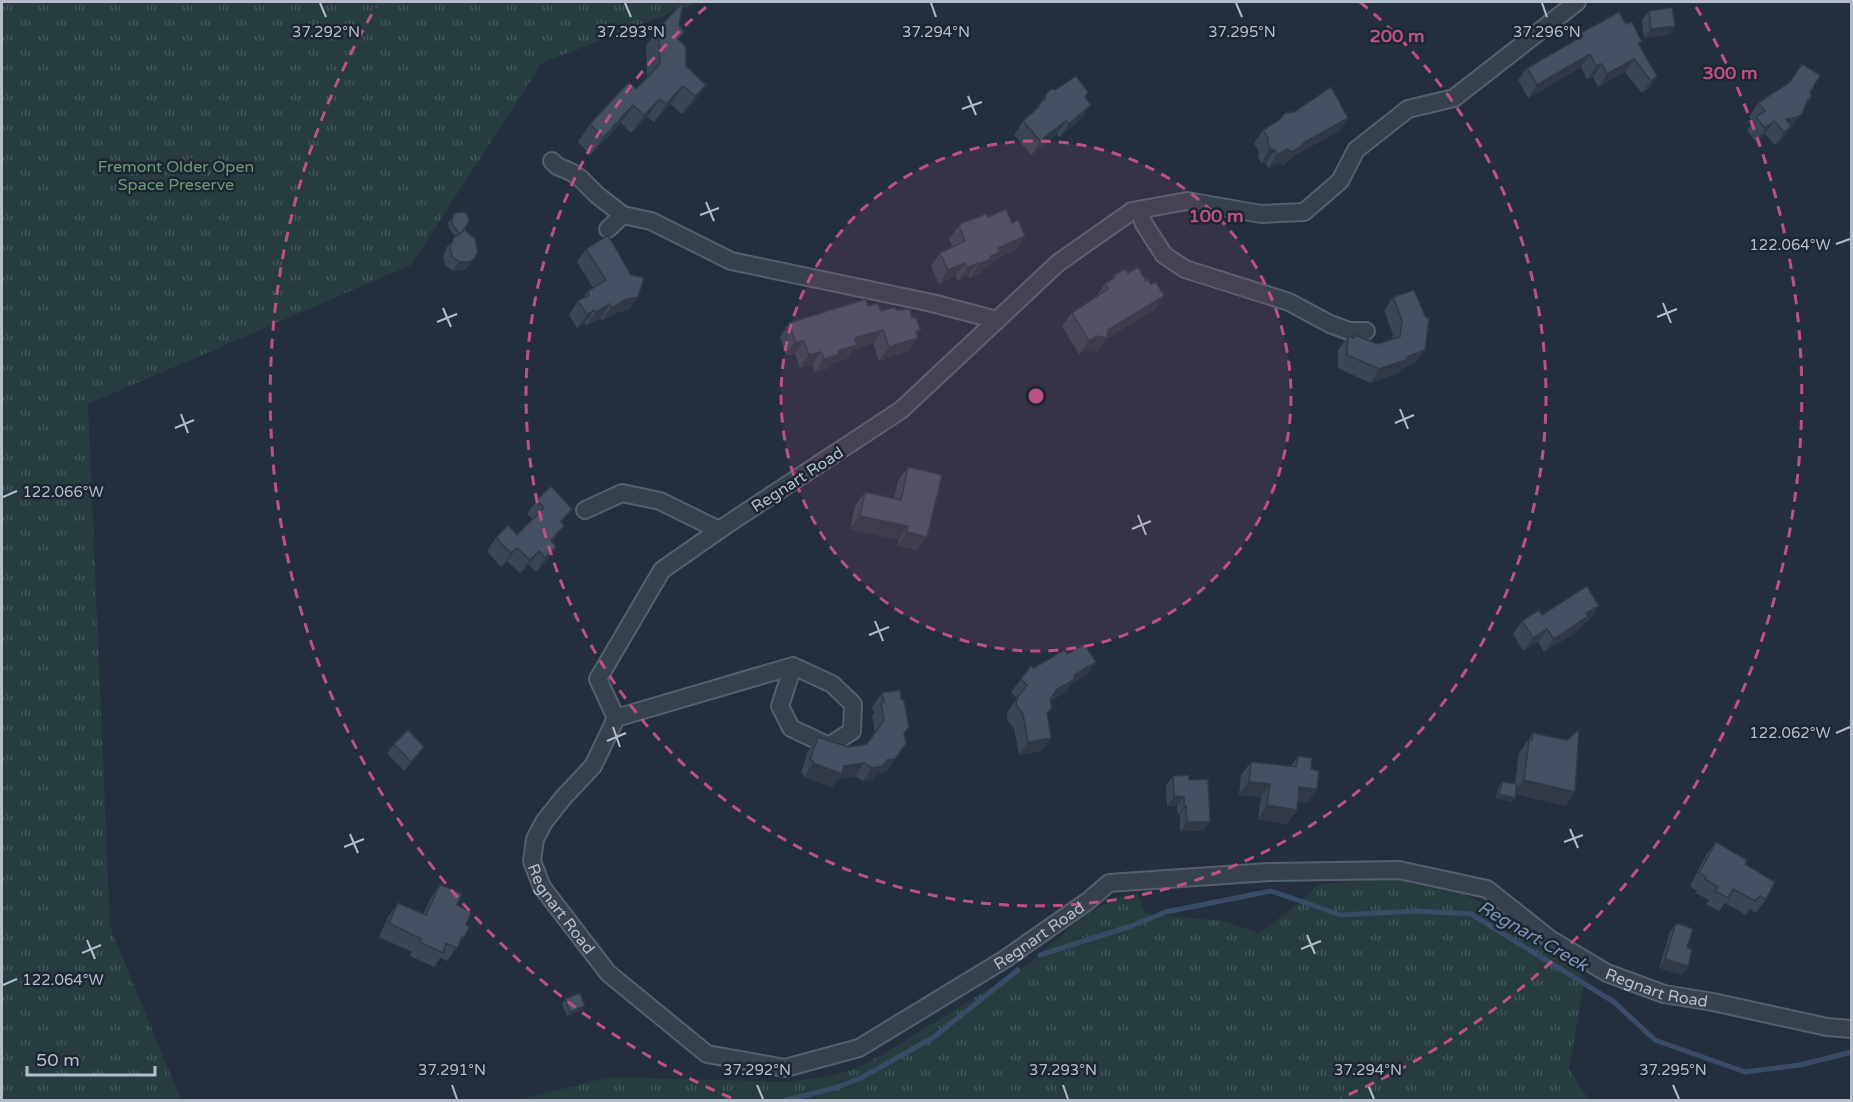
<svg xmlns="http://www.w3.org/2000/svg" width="1853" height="1102" viewBox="0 0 1853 1102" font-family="'Varela Round',sans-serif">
<defs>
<pattern id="park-tufts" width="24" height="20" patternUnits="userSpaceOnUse" patternTransform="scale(1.5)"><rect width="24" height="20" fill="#263c3f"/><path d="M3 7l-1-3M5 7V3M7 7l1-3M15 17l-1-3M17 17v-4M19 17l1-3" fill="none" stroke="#435659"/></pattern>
</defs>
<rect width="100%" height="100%" fill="#242f3e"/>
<path fill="url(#park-tufts)" d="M2,2H699L542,63L411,265L88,404L110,927L181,1100H2Z
M1383,879C1398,880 1415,879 1429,883C1492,898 1535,938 1585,977L1569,1069L1589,1100H517L611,1077L786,1082L832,1076L854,1069L878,1057L1023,968L1087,914L1116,898L1137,893L1145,914L1223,921L1259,933L1288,912L1319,884Z"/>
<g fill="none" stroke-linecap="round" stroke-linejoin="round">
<path stroke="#394c67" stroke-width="5" d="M1040,955L1131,926L1166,912L1271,891L1341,915L1417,911L1471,914L1614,1002L1655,1040L1745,1072L1800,1065L1852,1052
M786,1100L835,1088L861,1078L934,1037L1018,970"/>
<defs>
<g id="minor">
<path id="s1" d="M1577,2L1454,98L1408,109L1356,150L1340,181L1304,212L1261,214L1187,201L1132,211L1058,263L901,410L728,524L662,570L598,679L616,718L593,766L563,798L544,822L535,839L532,861L542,887L608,973L707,1054L785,1068L859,1048L1005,959L1088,901L1109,883L1269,872L1399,870L1487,889L1550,939L1607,973L1664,994L1713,1002L1827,1027L1852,1029"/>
<path d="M552,161L557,166L571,172L580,178L597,195L623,215"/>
<path d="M1139,210L1144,224L1164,255L1185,269L1289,302L1330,324L1349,331H1366"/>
<path d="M608,229L623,215L651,221L731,261L932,303L997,320"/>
<path d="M585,510L622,493L660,501L719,530"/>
<path d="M616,718L793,666L832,684L853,704L852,731L829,746L791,728L780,706L793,666"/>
</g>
</defs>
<use href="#minor" stroke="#565f6c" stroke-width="20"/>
<use href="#minor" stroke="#38414e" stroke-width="16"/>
</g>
<path fill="#3b4654" d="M1649,11L1675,26L1669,35L1644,38L1642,20Z
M1626,24L1640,45L1657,76L1648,89L1642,93L1625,72L1598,87L1593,77L1587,79L1581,67L1528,98L1518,80L1527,68L1577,39L1581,33Z
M679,25V40L686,66L706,85L693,103L682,114L670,104L654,122L647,117L631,133L621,123L590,155L578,142L590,124L636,89L647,77L646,46L659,28Z
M1802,64L1812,96L1792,127L1788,130L1781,140L1775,145L1765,134L1756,142L1747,130L1753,122L1749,117L1758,103L1789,82Z
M1046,94L1085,97L1091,105L1082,118L1059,137L1057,134L1031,155L1014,135L1023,121L1034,112Z
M1348,118L1339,131L1295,155L1284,165L1278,163L1268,168L1266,163H1261L1258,157L1259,152L1254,143L1263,130Z
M455,213L462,232L466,269L462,271H453L445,265L443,256L447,247L456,237L449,229L448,223Z
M988,217L1015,250L995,259L990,265L985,268L982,272L970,278L968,276L958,281L955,276L939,284L931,266L940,253L953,247L949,239L959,226Z
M586,249L629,310L618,312L602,321L600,318L586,326L585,323L577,328L569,315L578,301L582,299L588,291L593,288L577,262Z
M1114,275L1155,309L1106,339L1097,352L1087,350L1079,354L1062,326L1072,313L1096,297L1105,284L1111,280Z
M1414,290L1415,363L1401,369L1399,373L1370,383L1338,368V350L1348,336L1353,338L1355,335L1378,344L1392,339L1393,334L1384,310L1393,297Z
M868,306L881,311L917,335L918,338L908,351L879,361L873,343L854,349L848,358L833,363L829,368L815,372L812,365L800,368L795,354L786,355L780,337L789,323Z
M908,467L917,550L897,546L899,540L850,529L855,506L865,492L894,499L898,481Z
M537,500L562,523L564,526L552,542L547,561L536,572L529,565L520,573L507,561L501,567L487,551L496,538L517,535L532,519L527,514Z
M1590,619L1584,623L1579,630L1544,652L1538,642L1523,651L1513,634L1522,621Z
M1067,654L1096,662L1086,675L1071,684L1066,692L1050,701L1052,708L1047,714L1051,738L1041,751L1019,755L1014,728L1008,721L1007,716L1008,711L1017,698L1011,692L1031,666L1034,668Z
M882,693L904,733L886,772L878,773L873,780L863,781L855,776L838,779L832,787L804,777V775L801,773L808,751L818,737L848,747L867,744L875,733L872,716L874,713L872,707Z
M1533,733L1566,806L1516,794L1515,798L1512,802L1496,798L1499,786L1502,782L1515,784L1519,753Z
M394,744L418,756L404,771L387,753Z
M1298,756L1311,769L1317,789L1307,803L1298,802L1297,810L1287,824L1258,819L1261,797L1239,795L1241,775L1251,762L1291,766Z
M1173,776L1189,780L1203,831H1180V815H1178L1177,806H1167L1166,785Z
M1716,842L1745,864L1766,899L1756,913L1750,909L1746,915L1725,903L1719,911L1706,904L1709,900L1695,893L1697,891L1690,886L1706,855Z
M440,884L457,905L466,925L464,938L447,961L440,958L434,967L410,956L412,952L379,937L388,917L398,903L423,914L431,898Z
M1676,923L1687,947L1688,966L1682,975L1659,968L1670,932Z
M565,999L585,1006L582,1010L567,1016L562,1004Z"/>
<path fill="#303945" d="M1675,26L1669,35L1644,38L1651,29Z
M1590,54L1581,67L1528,98L1537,85Z
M1634,59L1625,72L1598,87L1607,74Z
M1602,64L1593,77L1587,79L1596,66Z
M1657,76L1648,89L1642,93L1651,81Z
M706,85L693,103L682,114L695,96Z
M683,86L670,104L654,122L666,104Z
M660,99L647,117L631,133L644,115Z
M633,105L621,123L590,155L603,138Z
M1091,105L1082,118L1059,137L1069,124Z
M1802,114L1792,127L1788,130L1781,140L1775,145L1784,132L1786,119Z
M1348,118L1339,131L1295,155L1284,165L1278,163L1268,168L1277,155L1305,142Z
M1066,121L1057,134L1031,155L1040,141Z
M1774,121L1765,134L1756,142L1765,128Z
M1270,149L1275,150L1266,163H1261Z
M1025,236L1015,250L995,259L990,265L985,268L982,272L970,278L979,264L998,248Z
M473,260L466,269L462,271H453L459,262Z
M965,263L955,276L939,284L948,270Z
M978,263L968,276L958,281L967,268Z
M1164,296L1155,309L1106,339L1097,352L1087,350L1079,354L1089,341L1108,330Z
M638,297L629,310L618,312L602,321L611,308L627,299Z
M610,304L600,318L586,326L596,312Z
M594,310L585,323L577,328L587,315Z
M883,330L873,343L854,349L848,358L833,363L829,368L815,372L824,359L838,351L855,338Z
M921,330L914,339L918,338L908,351L879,361L889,347L916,331Z
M804,341L795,354L786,355L795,342Z
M1425,350L1415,363L1401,369L1399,373L1370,383L1379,369Z
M821,352L812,365L800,368L809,355Z
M572,509L562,523L551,534L561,521Z
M860,516L908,526L899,540L850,529Z
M564,526L555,539L541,553L551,540Z
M907,532L927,537L917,550L897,546Z
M556,547L547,561L536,572L545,558Z
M517,548L507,561L501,567L511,553Z
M539,551L529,565L520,573L530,560Z
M1599,606L1590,619L1584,623L1579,630L1544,652L1554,639L1586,613Z
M1547,629L1538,642L1523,651L1533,638Z
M1096,662L1086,675L1071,684L1066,692L1048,702L1057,689L1074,675Z
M1051,738L1041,751L1019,755L1028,742Z
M906,744L886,772L878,773L873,780L863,781L872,768L887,760Z
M424,747L418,756L404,771L411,762Z
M813,763L844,766L864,763L855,776L838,779L832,787L804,777Z
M1524,780L1575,792L1566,806L1514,793Z
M1249,782L1270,784L1261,797L1239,795Z
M1299,787L1317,789L1307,803L1289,801Z
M1499,794L1515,798L1512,802L1496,798Z
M1174,796L1184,797L1177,806H1167Z
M1267,805L1297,810L1287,824L1258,819Z
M1184,806H1186L1180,815H1178Z
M1187,822H1210L1203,831H1180Z
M462,937L464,938L454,951L457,948Z
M1665,959L1688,966L1682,975L1659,968Z
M585,1006L582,1010L567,1016L570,1012Z"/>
<path fill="#455162" stroke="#303945" stroke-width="1.5" d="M683,2L679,25L684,32L678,39L686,47V66L706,85L695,96L683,86L666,104L660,99L644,115L633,105L603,138L590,124L629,82L636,89L660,64L659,28Z
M1672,7L1675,26L1651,29L1649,11Z
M1619,12L1626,24L1632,22L1642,42L1638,43L1657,76L1651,81L1634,59L1607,74L1602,64L1596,66L1590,54L1537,85L1527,68L1583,36L1581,33Z
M1802,64L1820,75L1810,93L1812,96L1808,99L1802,114L1798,117L1786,119L1791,126L1784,132L1774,121L1765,128L1756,117L1765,111L1758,103L1790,82Z
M1076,76L1088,92L1085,97L1091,105L1069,124L1066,121L1040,141L1023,121L1040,106L1039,104L1045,99L1046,94L1051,89L1055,90Z
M1331,87L1348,118L1305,142L1293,152L1287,149L1277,155L1275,150L1270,149L1268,144V138L1263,130L1279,120L1285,113L1294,112Z
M1006,209L1012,223L1018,220L1025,236L998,248L1000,252L991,256V259L979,264L978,263L967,268L965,263L948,270L940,253L965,241L959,226L962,223L986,214L988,217Z
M464,212L468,216L469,222L462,232L460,234L452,224V218L455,213Z
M465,230L475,239L478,252L473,260L468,262H459L452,256L450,247L454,238Z
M608,235L631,275L644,278L638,297L627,299L611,308L610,304L596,312L594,310L587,315L578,301L589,295L588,291L606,280L586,249Z
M1138,267L1146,281L1148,279L1151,284L1156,282L1164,296L1108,330L1107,338L1097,336L1089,341L1072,313L1108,289L1105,284L1115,277L1114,275L1125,269L1128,273Z
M1414,290L1426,318H1429L1425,350L1407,357L1408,359L1379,369L1347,355L1348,336L1354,338L1355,335L1378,344L1400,337L1402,320L1393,297Z
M866,299L868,306L878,303L881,311L895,307L896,310L910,309L912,318H916L921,330L916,331L918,338L889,347L883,330L855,338L857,345L838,351V355L824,359L821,352L809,355L804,341L795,342L789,323Z
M908,467L942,475L927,537L907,532L908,526L860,516L865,492L901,500Z
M551,486L572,509L561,521L564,526L551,540L556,547L545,558L539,551L530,560L517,548L511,553L496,538L508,525L517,535L544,508L537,500Z
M1587,586L1599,606L1586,613L1588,616L1554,639L1547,629L1533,638L1522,621L1539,610L1542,615Z
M1084,644L1096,662L1074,675L1075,679L1057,689L1050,700L1052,708L1047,713L1051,738L1028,742L1023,714L1018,708L1016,703L1017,698L1027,685L1021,679L1031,666L1034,668L1065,649L1067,654Z
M900,690L901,699L904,700L909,727L904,733L906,744L895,759L887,760L883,766L872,768L864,763L844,766L842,774L813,763V761L810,759L818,737L848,747L867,744L884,720L881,703L884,702L882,693Z
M408,730L424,747L411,762L394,744Z
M1579,730L1575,792L1524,780L1529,740H1532L1533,733L1567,740Z
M1298,756L1312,758L1311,769L1319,771L1317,789L1299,787L1297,810L1267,805L1270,784L1249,782L1251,762L1296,767Z
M1189,775V780L1208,779L1210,822H1187L1186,806H1184V797L1174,796L1173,776Z
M1502,782L1517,784L1515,798L1499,794Z
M1716,842L1747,860L1745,864L1775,882L1766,899L1760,896L1755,901L1733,889L1728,898L1715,891L1718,887L1705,879L1706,877L1699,873Z
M440,884L462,894L457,905L471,912L466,925L469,927L464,938L462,937L457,948L446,943L443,953L420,942L421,939L389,923L398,903L426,915Z
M1676,923L1693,929L1687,947L1692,950L1688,966L1665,959Z
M580,993L585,1006L570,1012L565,999Z"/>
<path fill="none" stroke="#b4bcc9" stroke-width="2" d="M320,3L326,17M625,3L631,17M931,3L936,17M1236,3L1242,17M1542,3L1547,17M968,96L976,115M962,109L982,102M706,202L714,221M700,215L719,208M1836,244L1850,239M1663,303L1671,323M443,308L451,327M1657,317L1677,309M437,322L457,314M1400,409L1408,429M181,414L188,433M1395,423L1414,415M175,428L194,420M3,497L17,491M1138,515L1146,535M1132,529L1151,521M875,621L883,641M869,635L889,627M613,727L620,747M1836,733L1850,727M607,741L626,733M1570,829L1578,848M350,834L358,853M1564,842L1583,835M344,847L364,839M1307,935L1315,954M87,940L95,959M1301,949L1321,941M82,953L101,945M3,985L17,979M452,1085L457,1099M757,1085L763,1099M1063,1085L1068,1099M1368,1085L1374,1099M1673,1085L1679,1099"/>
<circle cx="1036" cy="396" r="255" fill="#bd5182" fill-opacity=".12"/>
<g fill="none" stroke="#bd5182" stroke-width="3" stroke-dasharray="10 8">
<circle cx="1036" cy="396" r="255"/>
<path d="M1360 2A510 510 0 1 1 712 2"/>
<path d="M731 1098A766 766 0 0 1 376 7M1696 7A766 766 0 0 1 1341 1098"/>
</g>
<g text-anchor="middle" stroke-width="5" stroke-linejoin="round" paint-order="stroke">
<g font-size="16" fill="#6b9a76" stroke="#1d2633">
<text x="176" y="172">Fremont Older Open<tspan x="176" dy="18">Space Preserve</tspan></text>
</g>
<g font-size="16" fill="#b4bcc9" stroke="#1d2633">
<text transform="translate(797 479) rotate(-33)" y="6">Regnart Road</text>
<text dy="6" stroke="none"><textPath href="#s1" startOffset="1514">Regnart Road</textPath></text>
<text dy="6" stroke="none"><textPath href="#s1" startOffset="2090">Regnart Road</textPath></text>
<text dy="6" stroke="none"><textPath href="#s1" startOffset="2757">Regnart Road</textPath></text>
</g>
<g font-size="18" font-style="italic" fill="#7c92b1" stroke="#1d2633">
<text transform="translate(1533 936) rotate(30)" y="6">Regnart Creek</text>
</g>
</g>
<g font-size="15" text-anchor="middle" fill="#b4bcc9" stroke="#1d2633" stroke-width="5" stroke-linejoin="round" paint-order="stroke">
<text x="1242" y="37">37.295°N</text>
<text x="326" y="37">37.292°N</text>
<text x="631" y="37">37.293°N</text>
<text x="936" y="37">37.294°N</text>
<text x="1547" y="37">37.296°N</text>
<text x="1790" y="250">122.064°W</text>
<text x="63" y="497">122.066°W</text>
<text x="1790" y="738">122.062°W</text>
<text x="63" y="985">122.064°W</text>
<text x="452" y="1075">37.291°N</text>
<text x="757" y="1075">37.292°N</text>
<text x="1063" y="1075">37.293°N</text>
<text x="1368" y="1075">37.294°N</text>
<text x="1673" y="1075">37.295°N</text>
</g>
<circle cx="1036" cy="396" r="9" fill="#bd5182" stroke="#1d2633" stroke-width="3"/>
<g font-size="18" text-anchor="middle" font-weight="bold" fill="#bd5182" stroke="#1d2633" stroke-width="5" stroke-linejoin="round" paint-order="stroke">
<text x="1397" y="42">200 m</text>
<text x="1730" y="79">300 m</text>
<text x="1216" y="222">100 m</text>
</g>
<rect width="1853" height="1102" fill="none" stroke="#b4bcc9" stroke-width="6"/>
<path d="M27 1066v9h128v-9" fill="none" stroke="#b4bcc9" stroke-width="3"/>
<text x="36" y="1066" font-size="18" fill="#b4bcc9" stroke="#1d2633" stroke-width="4.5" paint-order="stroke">50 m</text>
</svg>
